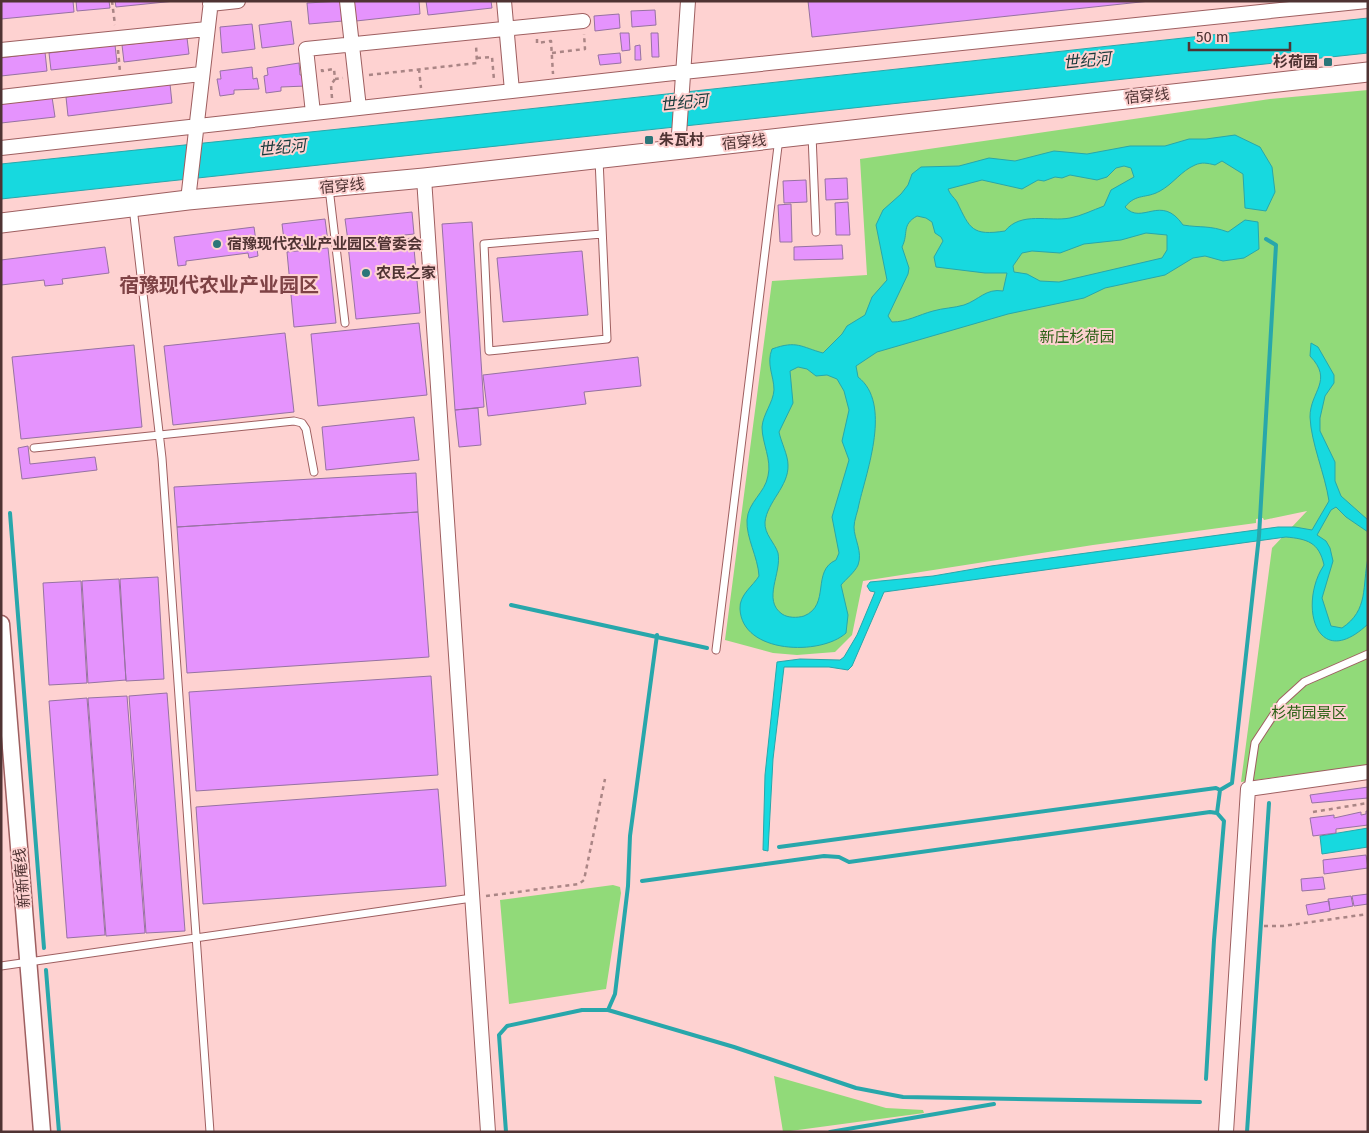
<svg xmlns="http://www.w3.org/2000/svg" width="1369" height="1133" viewBox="0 0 1369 1133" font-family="'Fira Sans','Noto Sans SC',sans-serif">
<rect width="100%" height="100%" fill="#fed2d1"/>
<path fill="#91da79" d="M1368,90V765L1241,782L1272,548L1307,511L1264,520L1263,518L1256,519V523L1093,545L863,581L852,635L835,652L797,655L773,653L725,640L772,281L867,275L860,159L1270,99Z
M613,885L620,887L621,893L606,989L509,1004L500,900Z
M774,1076L886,1108L923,1110L924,1113L783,1132Z"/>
<path fill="#17d9df" stroke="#28a7ab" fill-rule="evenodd" d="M1368,18V53L1,199V164L436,119Z
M1235,135L1260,147L1272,167L1275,192L1266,211L1245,208L1243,174L1222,161L1215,165C1207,163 1202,162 1195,165C1181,171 1173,184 1160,191C1146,199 1136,193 1125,207C1142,226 1161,193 1183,225C1201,228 1209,225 1228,232L1245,220L1258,222L1259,249L1244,258L1223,261L1205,256L1193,258L1165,275L1105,288L1084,298L1008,314L877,352L856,366L858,377C892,403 867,470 859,504C858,511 854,520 854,527C854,539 863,552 858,565C855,572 846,579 841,585L848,615L846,633C821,656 742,654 740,609C739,595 753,586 759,576C758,557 746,538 747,520C748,502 765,493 768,476C772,460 762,443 762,427C763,414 773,403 774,390C774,376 766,364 772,349C797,340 801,347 823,353L842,334L847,326L865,315L872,297L887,280L876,225L883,210L901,194L908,185L912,174L921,167L959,166L989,158L1015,161L1054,151L1087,154L1130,146H1165L1189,139H1206ZM1124,166L1131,168L1134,177L1111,190L1104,206C1093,210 1081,216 1070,218C1049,222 1021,211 1005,231C972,236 970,229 957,202C954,197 950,195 948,189L982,180L1022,189L1038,180L1044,181L1055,177L1062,178L1070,175L1097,180L1107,177L1116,168ZM917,216L926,218L932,222L935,233L941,237L943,241L934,257L936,267L985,273H1007L1003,291C986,288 979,300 964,305C954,308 943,308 933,311C918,315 907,322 892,322L888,316L908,274L909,268L902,247C909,233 901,225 917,216ZM1146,233L1167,235V250L1162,258L1059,282L1040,281L1027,274L1014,272L1013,266L1022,253L1032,251L1060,253L1084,244L1121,240ZM798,367L807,369L816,376L827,375L837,379L844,391L849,410L842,441L849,460L832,517L839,553L836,560C811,571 831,605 804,616C797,618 788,618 782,614C762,600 782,573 778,553C775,543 764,534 765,522C767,502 789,486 788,465C788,455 781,442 779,432L793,403L790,371Z
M1311,343L1318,347L1334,375V383L1325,396L1320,418V431L1335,462V481L1341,496L1368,520V532L1346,517L1336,507L1331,510L1317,535L1326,541L1330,548L1333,561L1322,598L1331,626L1342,628C1369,610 1362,586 1368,558V624C1316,673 1298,604 1324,565C1319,542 1307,539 1286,537L884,592L852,666L848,670L829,667H784L773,759L768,851L763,850L765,775L777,662L800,659L840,660L844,657L857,635L875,592L870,591L867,586L870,582L933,576L991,566L1278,527H1295L1312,530L1329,501C1325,474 1311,443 1310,417C1310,391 1334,381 1310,356Z
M1368,828V847L1322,854L1320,836Z"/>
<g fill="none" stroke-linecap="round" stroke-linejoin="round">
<path stroke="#28a7ab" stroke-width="4" d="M10,513L44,948
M511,605L707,648
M1220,790L1232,783L1259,536L1276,245L1266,239
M779,847L1216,788L1220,790L1217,813
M642,881L824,856L839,857L849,862L1210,812L1217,813L1224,821L1214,940L1206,1079
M46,970L59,1132
M608,1010L615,994L628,886L630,836L657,635
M506,1132L499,1035L507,1026L582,1010H608L734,1047L856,1088L903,1097L1200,1102
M830,1132L994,1104
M1247,1132L1269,803"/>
</g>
<path fill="#e593fd" stroke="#9772a2" d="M1,1H73L74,12L1,19Z
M76,1H109L110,8L77,11Z
M115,1H175L116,7Z
M341,1L343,21L309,24L307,3Z
M354,1H419L420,14L356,21Z
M426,1H491L492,8L428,15Z
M808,1H1150L812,37Z
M655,10L656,25L632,27L631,11Z
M619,14L620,28L595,31L594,16Z
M291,21L294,44L262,48L259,25Z
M252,24L255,49L222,53L220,27Z
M620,33H629L630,50L622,51Z
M651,33H658L659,57H652Z
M187,38L189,54L124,62L122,45Z
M115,45L117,63L51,70L49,53Z
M640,45L641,60H635V46Z
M45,52L47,71L1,76V58Z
M620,53L621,63L600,65L598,55Z
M299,63L300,75H304L306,86L281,87V91L266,93L264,76L268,75L267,68Z
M252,67L253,79L257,78L259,89L234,90V94L220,96L217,79H221L220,71Z
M170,84L172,103L68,116L66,97Z
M52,97L55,117L1,123V103Z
M847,178L848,199L826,200L825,179Z
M806,180L807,202L784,203L783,181Z
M848,202L850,235H836L835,203Z
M791,204L792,242H780L778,205Z
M412,212L414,234L348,241L345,219Z
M325,219L328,242L285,248L282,224Z
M472,222L484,407L455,410L442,224Z
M254,227L258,256L249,258L248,253L186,261V265L178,266L174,237Z
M413,238L420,313L356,319L348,245Z
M842,245L843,259L794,260V247Z
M105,247L109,273L62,279L63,284L45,286L44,280L1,285V260Z
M328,248L336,323L294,327L287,252Z
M582,251L588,315L503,322L497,258Z
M419,323L427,395L318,406L311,334Z
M285,333L294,412L173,425L164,346Z
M134,345L142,427L21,439L12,357Z
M638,357L641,386L584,392L586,404L488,416L483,375Z
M478,408L481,445L459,447L455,410Z
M414,417L419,460L326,470L322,427Z
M28,446L30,464L95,457L97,470L22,479L18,448Z
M416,473L418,512L177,527L174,487Z
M418,512L429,657L187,673L177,527Z
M158,577L164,679L126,681L120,579Z
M119,579L126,680L88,683L82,581Z
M81,581L87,683L49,685L43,583Z
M431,676L438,775L196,791L189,692Z
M167,693L185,931L146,933L129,696Z
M127,696L145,933L106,936L88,698Z
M87,698L105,935L67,938L49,701Z
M1368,787V798L1312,803L1310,795Z
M438,789L446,886L203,904L196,807Z
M1366,811H1368V825L1336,829V833L1313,836L1310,818L1334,815V818L1361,812V815L1366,814Z
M1366,855L1368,868L1324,874L1323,860Z
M1323,877L1325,889L1302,891L1301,879Z
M1368,894V904L1354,906L1352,896Z
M1351,896L1353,906L1330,910L1328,899Z
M1329,901L1330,911L1308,915L1306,905Z"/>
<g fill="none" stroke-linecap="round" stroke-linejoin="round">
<defs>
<path id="service" d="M812,135L816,232
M599,159L607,339L489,351L484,244L602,234
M329,188L345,323
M133,207L162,458L210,1132
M34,448L294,421L302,423L306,429L314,472
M716,650L779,138
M1248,789L1255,743L1282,702L1304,682L1368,654
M1,966L472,898"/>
<path id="minor" d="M347,1L359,108
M504,1L512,91
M210,4L238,1
M1,50L207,29
M1,97L201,74
M313,113L306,49L583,21
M1,148L683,72L1367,1
M678,149L688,1
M424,178L488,1132
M188,200L211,1
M1226,1132L1248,789L1368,772"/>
<path id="tertiary" d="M1,624L42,1132"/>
<path id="secondary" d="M1,223L188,200L424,178L1368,72"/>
</defs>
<use href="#service" stroke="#9e5f60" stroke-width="9"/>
<use href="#minor" stroke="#9e5f60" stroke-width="16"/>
<use href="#tertiary" stroke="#9e5f60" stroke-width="19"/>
<use href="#secondary" stroke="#9e5f60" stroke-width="21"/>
<path stroke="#aa8585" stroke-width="2.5" stroke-dasharray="4 4" stroke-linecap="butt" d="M112,1L115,25
M537,39V43L551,41L553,74
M118,50L120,72
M552,53L585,49L584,34
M477,58L492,57L494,80
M322,69V71L334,69L335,79L343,78
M419,69L421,88
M369,75L477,63L476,45
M332,98L331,85L335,79
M1313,812L1368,803
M486,896L579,884L584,880L605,779
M1264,926H1283L1368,914"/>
<use href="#service" stroke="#fff" stroke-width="7"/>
<use href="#minor" stroke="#fff" stroke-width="14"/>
<use href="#tertiary" stroke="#fff" stroke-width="16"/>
<use href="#secondary" stroke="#fff" stroke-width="19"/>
</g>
<g fill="#2c7679" stroke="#fed2d1" stroke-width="2">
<rect x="1323" y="57" width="10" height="10" rx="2.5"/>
<rect x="644" y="135" width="10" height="10" rx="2.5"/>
<circle cx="217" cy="244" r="5"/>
<circle cx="366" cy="273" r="5"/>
</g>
<g text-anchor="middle" stroke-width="4" stroke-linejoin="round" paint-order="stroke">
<g font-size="15" font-weight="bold" fill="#4f3333" stroke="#fed2d1" text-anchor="start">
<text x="1318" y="67" text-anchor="end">杉荷园</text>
<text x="659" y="145">朱瓦村</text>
<text x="227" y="249">宿豫现代农业产业园区管委会</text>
<text x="376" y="278">农民之家</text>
</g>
<g font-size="15" fill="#4f3333" stroke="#fed2d1">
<text transform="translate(1147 96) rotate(-6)" y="5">宿穿线</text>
<text transform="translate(744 142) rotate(-6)" y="5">宿穿线</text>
<text transform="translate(342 186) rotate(-5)" y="5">宿穿线</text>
<text transform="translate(22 878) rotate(-95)" y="5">新新庵线</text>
</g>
<g font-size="15" fill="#2b6015" stroke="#fed2d1">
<text x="1077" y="342">新庄杉荷园</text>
<text x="1309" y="718">杉荷园景区</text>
</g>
<g font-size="16" font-style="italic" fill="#193b3c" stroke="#fed2d1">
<text transform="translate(1087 60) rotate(-6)" y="6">世纪河</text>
<text transform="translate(684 102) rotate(-6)" y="6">世纪河</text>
<text transform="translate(282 147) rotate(-6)" y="6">世纪河</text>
</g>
<g font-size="20" font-weight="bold" fill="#7e4245" stroke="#fed2d1">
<text x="219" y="292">宿豫现代农业产业园区</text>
</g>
</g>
<rect width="1369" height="1133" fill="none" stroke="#4f3333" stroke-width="5"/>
<path d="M1189 42v8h101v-8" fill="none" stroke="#4f3333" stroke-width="2.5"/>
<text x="1196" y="42" font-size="15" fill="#4f3333" stroke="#fed2d1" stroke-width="4" paint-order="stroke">50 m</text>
</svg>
